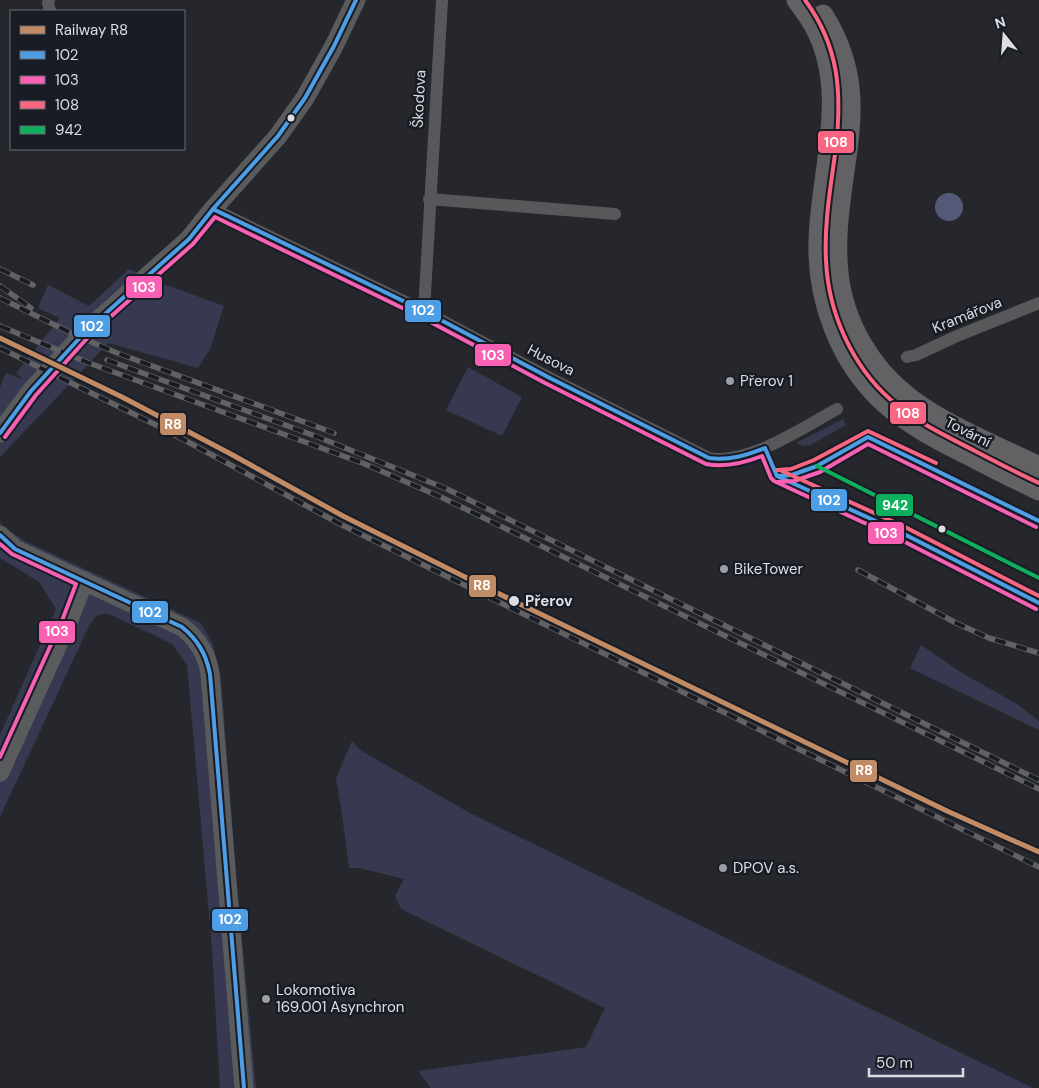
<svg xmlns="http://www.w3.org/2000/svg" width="1039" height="1088" viewBox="0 0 1039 1088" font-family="'DM Sans',sans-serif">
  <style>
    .green { fill: #36394f }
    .water { fill: #545977 }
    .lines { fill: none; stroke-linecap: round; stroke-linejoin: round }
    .street { stroke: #57585a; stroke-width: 12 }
    .secondary { stroke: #5a5b5d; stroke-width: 19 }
    .primary { stroke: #626264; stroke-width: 21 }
    .rail-casing { stroke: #626265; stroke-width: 5.5 }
    .rail { stroke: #1a1c25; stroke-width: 4; stroke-dasharray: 11; stroke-linecap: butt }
    .bus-1-casing { stroke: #1a1c25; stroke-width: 8 }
    .bus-2-casing { stroke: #1a1c25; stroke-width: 8 }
    .bus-3-casing { stroke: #1a1c25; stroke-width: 8 }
    .bus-4-casing { stroke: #1a1c25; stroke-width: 8 }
    .bus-1 { stroke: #4d9ee5; stroke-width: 4 }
    .bus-2 { stroke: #f860b3; stroke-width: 4 }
    .bus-3 { stroke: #fa6682; stroke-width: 4 }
    .bus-4 { stroke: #0daf5c; stroke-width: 4 }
    .rail-1-casing { stroke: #1a1c25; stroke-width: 9 }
    .rail-1 { stroke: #c18c65; stroke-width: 5 }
    .bus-dot { fill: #dddee4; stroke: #1a1c25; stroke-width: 2 }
    .poi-dot { fill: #9d9ea4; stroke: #1a1c25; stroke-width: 2 }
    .labels { text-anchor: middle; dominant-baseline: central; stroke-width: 5; stroke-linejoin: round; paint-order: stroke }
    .street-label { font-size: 15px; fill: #dddee4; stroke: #1a1c25 }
    .poi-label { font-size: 15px; fill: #dddee4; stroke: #1a1c25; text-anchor: start }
    .stop-label { font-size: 15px; font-weight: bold; fill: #dddee4; stroke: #1a1c25; text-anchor: start }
    .line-badge { stroke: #1a1c25; stroke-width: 2 }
    .badge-label { font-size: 14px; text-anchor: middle; font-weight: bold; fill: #fff }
  </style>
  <rect width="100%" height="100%" fill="#26272c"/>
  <!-- green -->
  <g class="green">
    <path d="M129,269L156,281L224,306L210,349L198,368L108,343L82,371L0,457V387L6,373L22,379V378L16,373L60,318L38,308L48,285L89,306Z"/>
    <path d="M468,367L522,397L502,436L446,410Z"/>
    <path d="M843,419L846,425L810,445L802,446L796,443Z"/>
    <path d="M0,521L3,527L25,541L201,623L213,644L221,678L237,886L256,1088H220L212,949L187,665L172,644L109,614C96,614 96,615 89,626L0,817V735L56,609L39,582L0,558Z"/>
    <path d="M921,645L962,673L1017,704L1039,721V730L910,668Z"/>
    <path d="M352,741L360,750L470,813L1033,1088H431L418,1071L586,1047L605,1008L401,909L395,896L404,879L359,868H349L342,814L336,778Z"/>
  </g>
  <!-- water -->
  <circle class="water" cx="949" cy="207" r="14"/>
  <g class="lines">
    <!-- street -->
    <g class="street">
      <path d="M49,0L48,3L50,11"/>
      <path d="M429,199L615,214"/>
      <path d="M213,209L424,311L548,377L709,458C747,466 804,427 837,409"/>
      <path d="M424,311L442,0"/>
      <path d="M907,357L916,355L957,336L1039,303"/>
    </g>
    <!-- secondary -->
    <g class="secondary">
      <path d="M0,433L31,391L87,330L189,239L213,209L278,136L305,98L334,46L356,0"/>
      <path d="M0,535L15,549L182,627C198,639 207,654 210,674L244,1088"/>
      <path d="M0,772L69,620L84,581"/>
    </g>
    <!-- primary -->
    <g class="primary">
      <path d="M797,0C803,8 809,16 814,25C851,91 821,170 819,240C817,300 840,362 885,403C912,427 943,442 975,458C996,469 1018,480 1039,490"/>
      <path d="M823,15C854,65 854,108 845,164C840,200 834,237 838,273C843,322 870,368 909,398C947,427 996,446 1039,467"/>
    </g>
    <defs>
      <g id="rail">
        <path d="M0,269L33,285"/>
        <path d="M0,286L31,308"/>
        <path d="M0,298L73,334L117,353L334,433"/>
        <path d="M0,326L89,363L365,464L443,498L1039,789"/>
        <path d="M0,348L162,428L340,524L1039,867"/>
        <path d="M107,360L318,437L447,489L1039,780"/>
        <path d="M858,570L956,623L989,638L1039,653"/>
      </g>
    </defs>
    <!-- rail casing -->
    <use href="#rail" class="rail-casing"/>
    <!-- rail -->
    <use href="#rail" class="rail"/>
    <defs>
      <g id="bus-1">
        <path d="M213,209L424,311L548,377L709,458C729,461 747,455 765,448L777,476L902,533L1039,603"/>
        <path d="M0,433L31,391L87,330L189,239L213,209L278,136L305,98L334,46L356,0"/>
        <path d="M777,476L792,475L817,466L868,437L1039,521"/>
        <path d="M0,535L15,549L182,627C198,640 206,654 210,674L244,1088"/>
      </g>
      <g id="bus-2">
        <path d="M5,437L36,395L91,334L193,244L215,217L421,317L545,383L706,464C725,468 744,463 762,456L771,478L774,481L899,539L1036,609"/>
        <path d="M777,482L794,481L820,472L868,444L1036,527"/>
        <path d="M0,544L12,554L76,584L63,618L0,757"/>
      </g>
      <g id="bus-3">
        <path d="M805,0C839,46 842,92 836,147C831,185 824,222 826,260C828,312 852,366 891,400C916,422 946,436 975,451C996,462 1017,473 1039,483"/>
        <path d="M777,470L791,469L814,460L868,431L936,463"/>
        <path d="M780,470L905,527L1039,596"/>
      </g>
      <path id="bus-4" d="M817,466L1039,578"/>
    </defs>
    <!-- bus-1 casing -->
    <use href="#bus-1" class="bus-1-casing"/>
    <!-- bus-2 casing -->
    <use href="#bus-2" class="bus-2-casing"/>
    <!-- bus-3 casing -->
    <use href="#bus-3" class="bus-3-casing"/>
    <!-- bus-4 casing -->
    <use href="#bus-4" class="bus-4-casing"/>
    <!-- bus-1 -->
    <use href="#bus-1" class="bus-1"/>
    <!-- bus-2 -->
    <use href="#bus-2" class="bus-2"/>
    <!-- bus-3 -->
    <use href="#bus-3" class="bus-3"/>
    <!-- bus-4 -->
    <use href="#bus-4" class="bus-4"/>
    <defs>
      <path id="rail-1" d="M0,338L122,397L229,453L343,516L487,588L947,811L1039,852"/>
    </defs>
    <!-- rail-1 casing -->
    <use href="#rail-1" class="rail-1-casing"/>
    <!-- rail-1 -->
    <use href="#rail-1" class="rail-1"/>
  </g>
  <!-- markers -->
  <g class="bus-dot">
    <circle cx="291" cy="118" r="4.5"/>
    <circle cx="942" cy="529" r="4.5"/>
    <circle cx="514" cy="601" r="6"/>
  </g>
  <g class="poi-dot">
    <circle cx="730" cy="381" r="5"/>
    <circle cx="724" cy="569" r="5"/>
    <circle cx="723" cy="868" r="5"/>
    <circle cx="266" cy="999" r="5"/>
  </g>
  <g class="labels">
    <!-- street labels -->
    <g class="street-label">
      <text transform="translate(419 99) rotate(-87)">Škodova</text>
      <text transform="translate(967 315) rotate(-22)">Kramářova</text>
      <text transform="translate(551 360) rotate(27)">Husova</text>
      <text transform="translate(968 432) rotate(27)">Tovární</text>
    </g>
    <!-- poi labels -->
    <g class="poi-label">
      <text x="740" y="381">Přerov 1</text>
      <text x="734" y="569">BikeTower</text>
      <text x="733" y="868">DPOV a.s.</text>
      <text x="276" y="990">Lokomotiva<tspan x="276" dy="17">169.001 Asynchron</tspan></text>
    </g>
    <!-- stop labels -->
    <g class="stop-label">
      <text x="525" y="601">Přerov</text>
    </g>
  </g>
  <g class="line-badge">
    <rect x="817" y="130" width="38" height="24" rx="5" fill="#fa6682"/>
    <rect x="125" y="275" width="38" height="24" rx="5" fill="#f860b3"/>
    <rect x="404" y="299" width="38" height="24" rx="5" fill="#4d9ee5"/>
    <rect x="73" y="314" width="38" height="24" rx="5" fill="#4d9ee5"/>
    <rect x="474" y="343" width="38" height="24" rx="5" fill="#f860b3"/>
    <rect x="889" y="401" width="38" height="24" rx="5" fill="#fa6682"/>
    <rect x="159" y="412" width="28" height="24" rx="5" fill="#c18c65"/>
    <rect x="810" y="488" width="38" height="24" rx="5" fill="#4d9ee5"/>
    <rect x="875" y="493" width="39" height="24" rx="5" fill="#0daf5c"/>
    <rect x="867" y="521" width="38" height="24" rx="5" fill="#f860b3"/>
    <rect x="468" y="574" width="29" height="24" rx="5" fill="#c18c65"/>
    <rect x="131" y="600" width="38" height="24" rx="5" fill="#4d9ee5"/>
    <rect x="38" y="620" width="38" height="24" rx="5" fill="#f860b3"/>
    <rect x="849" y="759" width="29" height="24" rx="5" fill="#c18c65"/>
    <rect x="211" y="908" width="38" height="24" rx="5" fill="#4d9ee5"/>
  </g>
  <g class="badge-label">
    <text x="836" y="147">108</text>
    <text x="144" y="292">103</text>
    <text x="423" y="315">102</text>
    <text x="92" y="331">102</text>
    <text x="493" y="360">103</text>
    <text x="908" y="418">108</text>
    <text x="173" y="429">R8</text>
    <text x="829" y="505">102</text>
    <text x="895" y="510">942</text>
    <text x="886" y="538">103</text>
    <text x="482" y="590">R8</text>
    <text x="150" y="617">102</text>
    <text x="57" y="636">103</text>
    <text x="864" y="775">R8</text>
    <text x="230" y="924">102</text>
  </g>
  <!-- legend -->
  <rect x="10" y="10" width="175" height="140" fill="#1a1c25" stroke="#686a71"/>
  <rect x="20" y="26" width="25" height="8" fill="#c18c65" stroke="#686a71"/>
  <text x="55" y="35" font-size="15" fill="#dddee4">Railway R8</text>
  <rect x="20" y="51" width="25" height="8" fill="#4d9ee5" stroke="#686a71"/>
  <text x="55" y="60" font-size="15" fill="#dddee4">102</text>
  <rect x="20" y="76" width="25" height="8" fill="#f860b3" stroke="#686a71"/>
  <text x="55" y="85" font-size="15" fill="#dddee4">103</text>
  <rect x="20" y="101" width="25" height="8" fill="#fa6682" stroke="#686a71"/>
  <text x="55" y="110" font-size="15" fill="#dddee4">108</text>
  <rect x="20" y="126" width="25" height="8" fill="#0daf5c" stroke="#686a71"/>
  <text x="55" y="135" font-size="15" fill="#dddee4">942</text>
  <!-- north arrow -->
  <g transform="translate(1004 35) rotate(343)" stroke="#1a1c25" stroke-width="4" paint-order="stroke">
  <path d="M0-4L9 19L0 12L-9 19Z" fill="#dddee4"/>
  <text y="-8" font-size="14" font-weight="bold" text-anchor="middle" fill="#dddee4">N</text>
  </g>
  <!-- scale -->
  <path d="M869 1068v8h94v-8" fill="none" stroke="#dddee4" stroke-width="2.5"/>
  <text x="876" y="1068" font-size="15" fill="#dddee4" stroke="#1a1c25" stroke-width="4" paint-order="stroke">50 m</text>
</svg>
